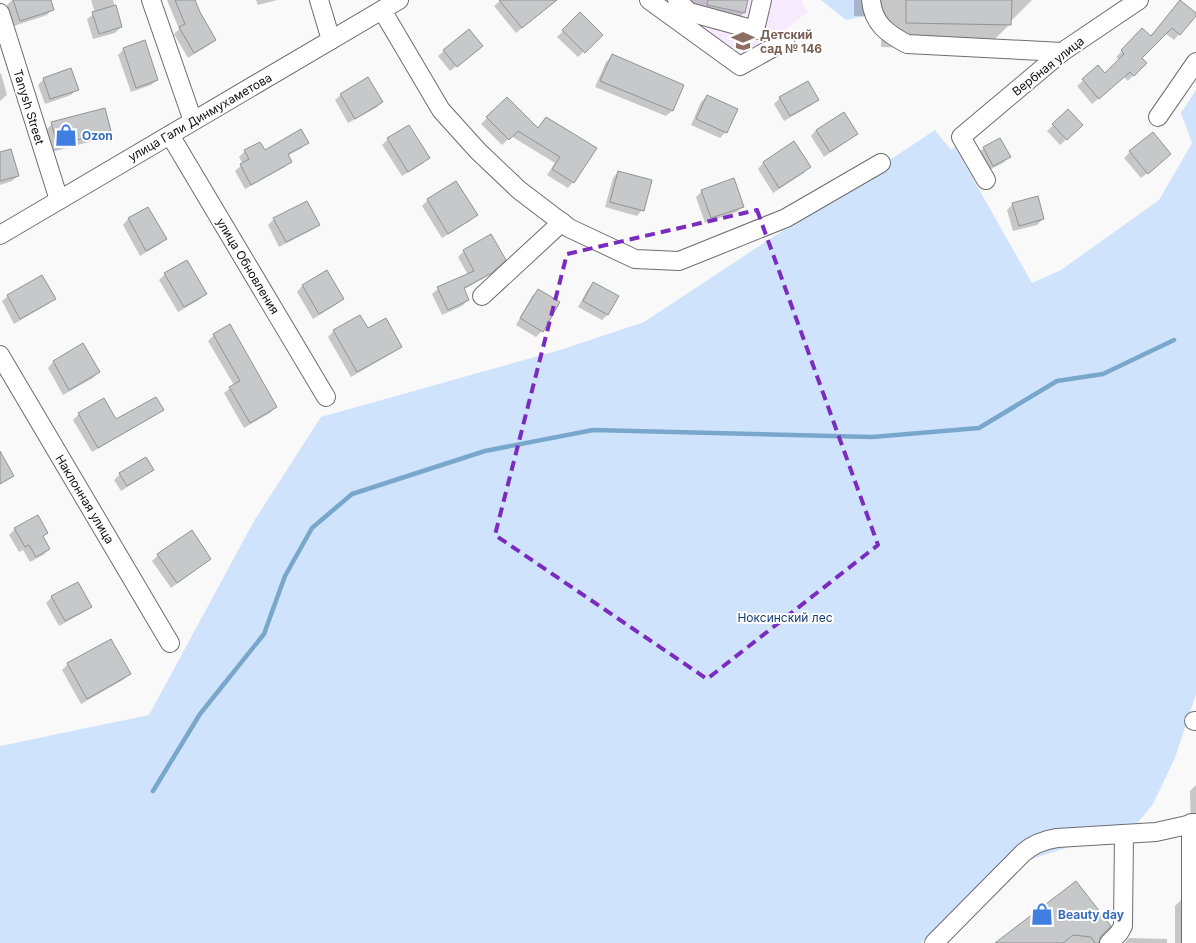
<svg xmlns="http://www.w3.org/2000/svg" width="1196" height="943" viewBox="0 0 1196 943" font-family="Inter,sans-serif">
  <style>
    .education { fill: #f6eaff }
    .green { fill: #d0e3fd }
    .shadow { fill: #0003 }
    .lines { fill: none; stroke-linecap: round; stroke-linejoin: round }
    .stream { stroke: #78a7cb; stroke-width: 4.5 }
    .building { fill: #c7c8c9; stroke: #929394 }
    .minor-casing { stroke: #6d6d6e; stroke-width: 20 }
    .minor { stroke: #fff; stroke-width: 18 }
    .marked { fill: none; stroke: #7b2cbf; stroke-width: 4; stroke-dasharray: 10 6; stroke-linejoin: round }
    .labels { text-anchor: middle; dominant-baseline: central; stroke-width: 4; stroke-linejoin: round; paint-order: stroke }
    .education-label { font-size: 12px; font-weight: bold; fill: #785e54; stroke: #fff; text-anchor: start }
    .street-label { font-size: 12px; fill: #101011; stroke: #fff }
    .shop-label { font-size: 12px; font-weight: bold; fill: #366cbe; stroke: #fff; text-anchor: start }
    .park-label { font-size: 12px; fill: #143d73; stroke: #fff }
  </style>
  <rect width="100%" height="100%" fill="#f9f9fa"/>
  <!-- education -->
  <path class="education" d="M659,0H801L808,12L746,60Z"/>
  <!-- green -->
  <g class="green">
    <path d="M821,0H860L866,16L846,20Z"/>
    <path d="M1196,90V694L1175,758L1153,804L1135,826L994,871L921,943H0V746L149,715L254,521L321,417L560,350L644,322L935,130L951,150L955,147L1032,283L1061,270L1159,200L1192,143L1181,113Z"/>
  </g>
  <!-- shadow -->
  <g class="shadow">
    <path d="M12,0H49L52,9L47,15L14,26L7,5Z"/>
    <path d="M91,0H113L121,27L115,33L93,39L87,19L95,13Z"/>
    <path d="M167,0H193L215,40L209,45L188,58L174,34L179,29Z"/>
    <path d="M256,0H277L258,5Z"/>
    <path d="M501,0H557L516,33L494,6Z"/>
    <path d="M676,0H747L744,13L732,25Z"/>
    <path d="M854,0H1032L1012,20H1010V24L984,50L881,47L882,17L854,16Z"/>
    <path d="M1174,8L1179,34L1174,40L1165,33L1140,59L1145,63L1128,81L1124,77L1092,104L1077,86L1098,67L1105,75L1119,60L1116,57L1142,30L1150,37Z"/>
    <path d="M580,14L601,35L578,57L557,37Z"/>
    <path d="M124,49L157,80L151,85L131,92L118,55Z"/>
    <path d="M444,51H475L450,71L438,56Z"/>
    <path d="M612,56L682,86L672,111L666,116L595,87L606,62Z"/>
    <path d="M1,73L7,95L0,101V74Z"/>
    <path d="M44,79L77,89L71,95L45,104L38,85Z"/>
    <path d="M341,95L381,102L376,108L348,123L335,100Z"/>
    <path d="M707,96L726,132L720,138L691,125L701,102Z"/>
    <path d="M507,98L537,129L546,118L573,182L568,188L547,175L555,163L511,136L502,145L481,124Z"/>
    <path d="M780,98L817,99L812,105L784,121L774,104Z"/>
    <path d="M1068,111L1075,131L1060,145L1047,131Z"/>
    <path d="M52,124L109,130L100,139L48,153L43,133Z"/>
    <path d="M816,130L856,133L850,139L824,157L811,136Z"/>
    <path d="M388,139L428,158L422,164L402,176L382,145Z"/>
    <path d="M307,142L302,148L287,156L290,161L285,167L245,189L235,171L243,164L239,157L245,151L264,152Z"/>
    <path d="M794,143L809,167L804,173L773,193L758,169L763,163Z"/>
    <path d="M984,148L1009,157L1003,163L987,171L978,153Z"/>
    <path d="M1130,152L1164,160L1141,178L1124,158Z"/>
    <path d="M0,153L18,176L12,181L0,185Z"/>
    <path d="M618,172L642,210L637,216L605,207L613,178Z"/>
    <path d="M456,182L476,215L470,221L442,238L422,206L428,200Z"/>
    <path d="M702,191L742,207L737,212L705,223L696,197Z"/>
    <path d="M1013,204L1043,219L1037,225L1013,231L1007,210Z"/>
    <path d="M148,208L165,239L160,244L140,256L123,225L128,219Z"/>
    <path d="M274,219L318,224L312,230L279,247L268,225Z"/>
    <path d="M464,251L504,260L484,278L463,290L468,300L462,306L442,315L432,294L438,289L468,275L458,257Z"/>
    <path d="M326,272L343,299L337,304L313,319L297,292L302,286Z"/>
    <path d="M165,274L205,294L199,300L178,312L159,280Z"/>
    <path d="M594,284L607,315L602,320L578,307L588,289Z"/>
    <path d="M538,291L542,331L536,337L516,325L532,296Z"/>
    <path d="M8,296L54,298L48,304L14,324L2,301Z"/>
    <path d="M334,331L400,346L394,352L351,377L328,337Z"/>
    <path d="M214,335L275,407L270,413L244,428L224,393L234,385L208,341Z"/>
    <path d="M83,345L99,372L93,378L63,395L48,368L53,362Z"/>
    <path d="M162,410L156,415L92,452L73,420L79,414L116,421Z"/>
    <path d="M145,458L152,470L146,475L121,491L114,480L120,474Z"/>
    <path d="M15,529L46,533L42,537L49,549L43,555L30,562L23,550L19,552L9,535Z"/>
    <path d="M158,555L210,559L171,588L152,561Z"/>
    <path d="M52,597L90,607L84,612L59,626L46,603Z"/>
    <path d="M110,640L129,674L123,680L81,704L62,670L68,664Z"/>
    <path d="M1196,785V836H1191L1190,791Z"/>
    <path d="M1076,883L1098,939V943H997Z"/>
    <path d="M1196,885V943H1175V906Z"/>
    <path d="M1129,938L1167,939V943H1125Z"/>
  </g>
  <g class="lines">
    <!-- stream -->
    <path class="stream" d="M153,791L200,714L264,634L285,576L312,528L352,494L485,451L593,430L872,437L979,428L1057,381L1103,374L1174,340"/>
  </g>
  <!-- building -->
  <g class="building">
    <path d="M13,0H51L54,10L20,21Z"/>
    <path d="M175,0H195L200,12L216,40L194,53L179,27L185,24Z"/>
    <path d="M499,0H557L522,28Z"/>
    <path d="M708,0H748L745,13L707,5Z"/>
    <path d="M906,0H1012L1011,25L906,23Z"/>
    <path d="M1180,0L1196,13V16L1180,35L1172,28L1142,58L1147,63L1134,76L1130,72L1099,99L1082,79L1098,65L1105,73L1124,54L1121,50L1142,28L1151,36Z"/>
    <path d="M116,5L122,27L99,34L92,12Z"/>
    <path d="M580,12L603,35L585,53L562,30Z"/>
    <path d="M469,29L483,46L457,67L443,50Z"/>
    <path d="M145,40L158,80L136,88L123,48Z"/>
    <path d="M612,54L684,85L673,111L600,81Z"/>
    <path d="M71,68L79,90L50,99L43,78Z"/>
    <path d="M368,77L383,102L355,119L340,94Z"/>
    <path d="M808,81L819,100L790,116L779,97Z"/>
    <path d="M707,95L738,109L727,133L696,119Z"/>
    <path d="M507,97L538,128L546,117L597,148L574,183L552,169L560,157L518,131L509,140L486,117Z"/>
    <path d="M105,108L111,131L57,145L51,122Z"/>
    <path d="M1068,109L1083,125L1067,140L1052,124Z"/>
    <path d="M844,112L858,134L830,152L816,130Z"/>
    <path d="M409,125L430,158L408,172L387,138Z"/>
    <path d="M301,129L309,143L288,154L292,162L251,185L240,164L249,159L244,150L260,142L265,150Z"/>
    <path d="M1153,132L1171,154L1148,174L1129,151Z"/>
    <path d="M1000,138L1011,157L993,166L983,147Z"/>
    <path d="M794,141L811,167L779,188L763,162Z"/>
    <path d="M11,149L19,176L0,181V152Z"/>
    <path d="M618,171L652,180L644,211L610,202Z"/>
    <path d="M734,178L744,207L711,218L701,190Z"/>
    <path d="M456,181L478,215L448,234L427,199Z"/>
    <path d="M1038,196L1044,219L1019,226L1012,203Z"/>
    <path d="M307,201L320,225L286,242L273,218Z"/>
    <path d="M148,207L167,239L146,251L128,218Z"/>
    <path d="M491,234L506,260L492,273L464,288L469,300L448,310L437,287L474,271L463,250Z"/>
    <path d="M187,260L207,294L184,307L164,273Z"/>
    <path d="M327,270L344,299L319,314L302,285Z"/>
    <path d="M42,275L56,299L20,319L7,295Z"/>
    <path d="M593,282L619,296L608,315L583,301Z"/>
    <path d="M538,289L560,302L543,332L520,318Z"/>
    <path d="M360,315L368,328L386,318L402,347L357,372L333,330Z"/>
    <path d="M230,324L277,407L250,423L229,387L240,381L213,334Z"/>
    <path d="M83,343L100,372L69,390L53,361Z"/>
    <path d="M156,397L164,410L98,448L78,413L104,398L116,419Z"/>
    <path d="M0,451L14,476L0,484Z"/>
    <path d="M146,457L154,470L127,486L119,473Z"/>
    <path d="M38,515L48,533L43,536L50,549L36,557L29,545L25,547L14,528Z"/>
    <path d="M192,530L211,559L177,583L157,554Z"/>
    <path d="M78,582L92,607L65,621L51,596Z"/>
    <path d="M111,639L131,674L87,699L67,663Z"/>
    <path d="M1076,881L1111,926L1101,936L1099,943H1095L1091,937L1073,935L1063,943H995Z"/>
  </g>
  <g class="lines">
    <defs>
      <g id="minor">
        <path d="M151,0L193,121"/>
        <path d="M319,0L331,40"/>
        <path d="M649,0L740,66L785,41"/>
        <path d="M677,0L689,12L755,30L762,0"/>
        <path d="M871,0C873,24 888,34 907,44L1062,52"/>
        <path d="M382,10L441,110L478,151L519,190L569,228L635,259L679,261L786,218L881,163"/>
        <path d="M0,13L59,200"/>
        <path d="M1158,117L1196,62"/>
        <path d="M170,135L326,397"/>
        <path d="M986,180L961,137L1062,52L1139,0"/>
        <path d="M0,235L399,0"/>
        <path d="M482,296L562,222"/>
        <path d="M0,355L170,643"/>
        <path d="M1194,721H1196"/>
        <path d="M1191,823V943"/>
        <path d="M934,943L1023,853C1033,844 1044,840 1057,838L1156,832L1196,823"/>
        <path d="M1109,943L1119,933L1123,926L1124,834"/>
      </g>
    </defs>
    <!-- minor casing -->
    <use href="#minor" class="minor-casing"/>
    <!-- minor -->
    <use href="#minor" class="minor"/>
  </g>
  <!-- marked area -->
  <path class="marked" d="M757,210L878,545L707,679L495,535L567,254Z"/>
  <!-- icons -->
  <defs>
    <symbol id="school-bare" viewBox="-9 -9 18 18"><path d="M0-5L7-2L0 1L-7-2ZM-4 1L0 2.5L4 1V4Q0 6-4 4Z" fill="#8d6e63" stroke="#fff" stroke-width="2.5" paint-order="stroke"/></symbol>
    <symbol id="shop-bare" viewBox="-9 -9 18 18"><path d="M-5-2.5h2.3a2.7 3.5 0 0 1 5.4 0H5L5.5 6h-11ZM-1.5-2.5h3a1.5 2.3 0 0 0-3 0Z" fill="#3f7fe0" stroke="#fff" stroke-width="2.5" paint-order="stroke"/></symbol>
  </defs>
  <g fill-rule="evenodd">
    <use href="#school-bare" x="727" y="25" width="32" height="32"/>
    <use href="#shop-bare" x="50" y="119" width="32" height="32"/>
    <use href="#shop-bare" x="1026" y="898" width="32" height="32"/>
  </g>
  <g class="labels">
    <!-- education labels -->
    <g class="education-label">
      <text x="760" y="34">Детский<tspan x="760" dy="14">сад № 146</tspan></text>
    </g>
    <!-- street labels -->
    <g class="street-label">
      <text transform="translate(1048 66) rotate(-38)">Вербная улица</text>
      <text transform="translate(29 107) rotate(73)">Tanysh Street</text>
      <text transform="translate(200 117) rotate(-30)">улица Гали Динмухаметова</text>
      <text transform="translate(248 266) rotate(59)">улица Обновления</text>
      <text transform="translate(85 499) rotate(59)">Наклонная улица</text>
    </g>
    <!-- shop labels -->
    <g class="shop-label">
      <text x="82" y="135">Ozon</text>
      <text x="1058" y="914">Beauty day</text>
    </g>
    <!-- park labels -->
    <g class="park-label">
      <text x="785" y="617">Ноксинский лес</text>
    </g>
  </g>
</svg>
